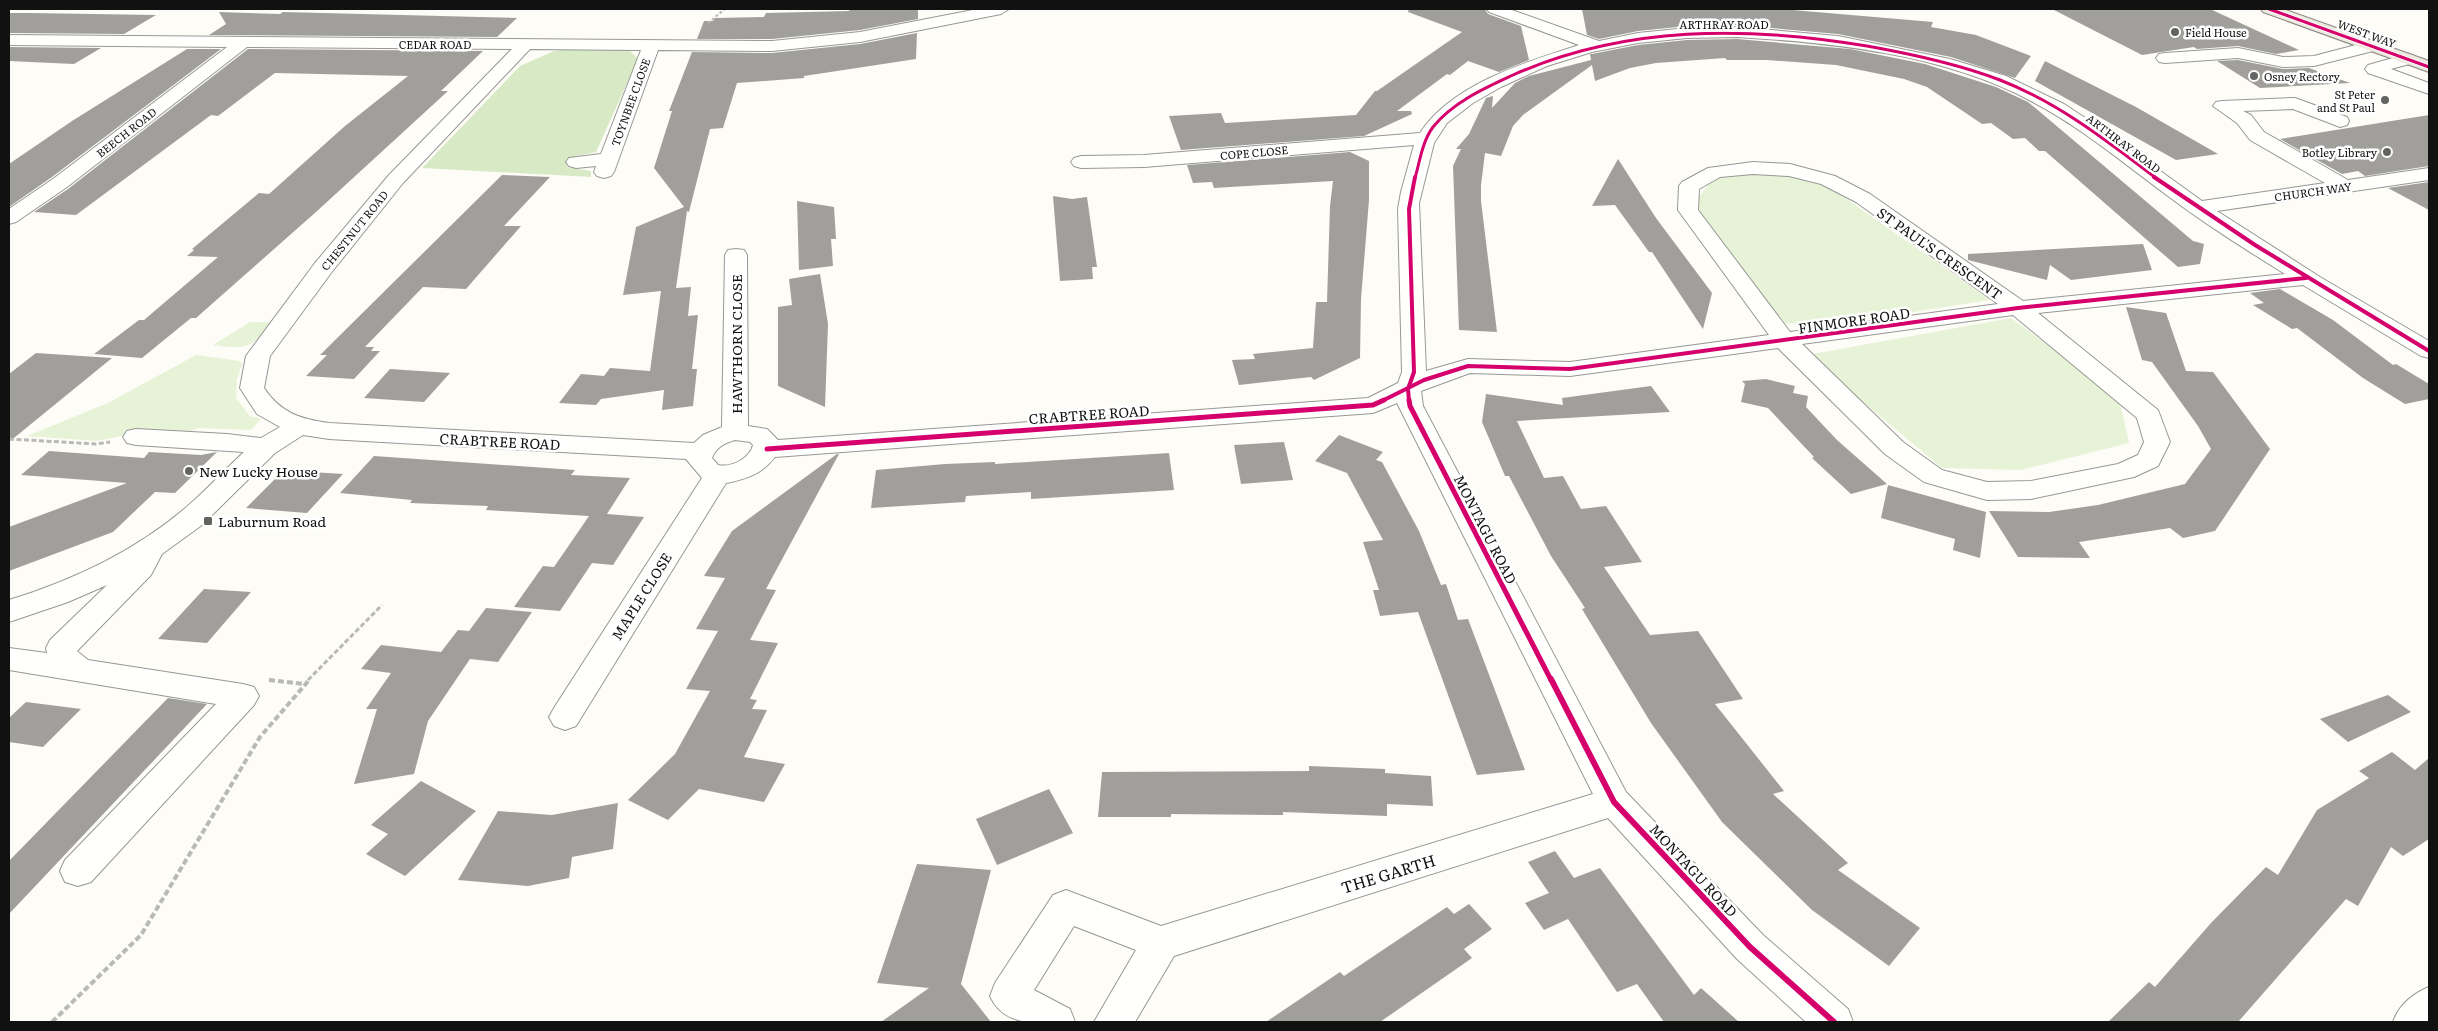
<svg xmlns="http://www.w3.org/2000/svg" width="2438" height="1031" viewBox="0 0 2438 1031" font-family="Literata,serif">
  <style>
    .green { fill: #e7f3d7 }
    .forest { fill: #d8eac5 }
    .building { fill: #a19f9c }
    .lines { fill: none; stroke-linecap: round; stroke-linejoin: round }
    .minor-casing { stroke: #979795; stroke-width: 2 }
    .major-casing { stroke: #858482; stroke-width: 2 }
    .path-far2 { stroke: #b9b9b8; stroke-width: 2; stroke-dasharray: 3 2; stroke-linecap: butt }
    .path-far1 { stroke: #b9b9b8; stroke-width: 3; stroke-dasharray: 5 2.5; stroke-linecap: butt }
    .path { stroke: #b9b9b8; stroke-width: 4; stroke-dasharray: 6 3; stroke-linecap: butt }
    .minor { fill: #fffffe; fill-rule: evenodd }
    .major { fill: #ede9dc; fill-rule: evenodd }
    .cycleway-far3-casing { stroke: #fff; stroke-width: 5 }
    .cycleway-far2-casing { stroke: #fff; stroke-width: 6 }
    .cycleway-far1-casing { stroke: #fff; stroke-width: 8 }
    .cycleway-casing { stroke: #fff; stroke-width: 9 }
    .cycleway-far3 { stroke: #d6006c; stroke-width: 3 }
    .cycleway-far2 { stroke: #d6006c; stroke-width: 4 }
    .cycleway-far1 { stroke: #d6006c; stroke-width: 5 }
    .cycleway { stroke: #d6006c; stroke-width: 6 }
    .poi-dot { fill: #646362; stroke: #fff; stroke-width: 2 }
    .labels { text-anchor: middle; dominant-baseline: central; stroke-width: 5; stroke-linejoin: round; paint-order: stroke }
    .far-street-label { font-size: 11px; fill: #111; stroke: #fff }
    .far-poi-label { font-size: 11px; fill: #111; stroke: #fff; text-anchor: start }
    .street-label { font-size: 14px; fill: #111; stroke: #fff }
    .poi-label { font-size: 14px; fill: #111; stroke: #fff; text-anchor: start }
    .near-street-label { font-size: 16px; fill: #111; stroke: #fff }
  </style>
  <rect width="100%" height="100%" fill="#fdfcf7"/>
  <!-- green -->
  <g class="green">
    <path d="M1758,170L1817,178L1990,300L1901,314L1784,324L1691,208L1713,179Z"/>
    <path d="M2011,318L2119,398L2129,443L2021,470L1942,468L1807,355Z"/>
    <path d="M250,322H270C252,350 245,349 213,345Z"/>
    <path d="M196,355L240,361L242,365L237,379L236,398L250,416L261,419L251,430L198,428L188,432L137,433L97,441L27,436L108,403Z"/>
  </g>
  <!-- forest -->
  <path class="forest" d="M573,48L629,50L638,59L596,152L572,157L567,167L591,171V177L422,168L520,66L554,51Z"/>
  <!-- building -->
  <g class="building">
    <path d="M850,9H918V19L860,30L772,39H697L704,21H713L715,18L764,17L766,13L849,11Z"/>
    <path d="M1409,9H1485L1488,14L1521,26L1529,60L1499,72L1468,61L1450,75L1447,74L1397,111H1411L1412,114L1364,136L1181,150L1169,116L1221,113L1225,123L1356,115L1375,91H1377L1462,32L1408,12Z"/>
    <path d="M1582,9H1781L1933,22L1931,27L1976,35L2031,56L2015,78L1951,57L1838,34L1737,25L1687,26L1638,31L1599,39L1587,35Z"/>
    <path d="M2052,9H2210L2299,50L2276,54L2238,46L2197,49L2194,47L2142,55Z"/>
    <path d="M219,12L280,14L283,12L517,18L497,37L209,35L226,24Z"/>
    <path d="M9,13H30L156,15L124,34L9,33Z"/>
    <path d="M917,33L916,59L804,76V78L737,83L723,128L710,129L689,212L687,211L676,288L691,287L688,316L698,315L692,369H697L693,406L662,410L664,390L601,399L596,405L559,403L581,374L604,376L610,368L650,371L661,291L623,295L636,227L684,207L654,168L672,111H669L692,52L772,53L860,44Z"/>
    <path d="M1737,39L1850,49L1925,64L1996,87L2028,102L2193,241L2204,244L2200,264L2178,267L2045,151H2039L2025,138L2013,139L1991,123L1982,124L1927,87L1904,79L1836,65L1767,60H1727L1725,58L1656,63L1630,68L1595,81L1592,65L1523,115L1513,126L1501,156L1485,153L1481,185V201L1497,332L1459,330L1453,166L1461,149H1456L1469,134L1486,98L1493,96L1492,108L1515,83L1529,76L1591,60L1590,54H1592L1638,45L1687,40Z"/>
    <path d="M9,47L101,48L74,64L9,61Z"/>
    <path d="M187,49H221L52,177L9,207V164L72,121Z"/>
    <path d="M248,49L483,51L441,91H448L316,212L196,318H191L142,358L94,354L139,320H144L218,257L187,256L194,250L192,249L259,193L269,194L345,126L408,76L275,73L218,116L211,115L76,215L34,212L68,189Z"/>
    <path d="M2238,60L2283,69L2309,68L2350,83L2260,88L2217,61Z"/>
    <path d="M2045,61L2136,107L2218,154L2176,160L2035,81Z"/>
    <path d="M2429,115V166L2365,176L2358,171L2342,174L2280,139Z"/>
    <path d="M1350,152L1369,161V200L1361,299L1360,358L1314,380L1311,377L1239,385L1232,360L1255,359L1253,354L1313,348L1316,302H1327L1330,206L1333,181L1214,188L1212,182L1193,183L1187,165Z"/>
    <path d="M1618,159L1656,218L1712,293L1703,329L1652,252H1649L1615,205L1592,206Z"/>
    <path d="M502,175L550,177L504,226H521L466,289L423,287L365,347H374L371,351H380L354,379L306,376L327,355H320Z"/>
    <path d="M2429,182V210L2388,188Z"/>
    <path d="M1053,196L1072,199L1087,197L1097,267H1092L1093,279L1060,281Z"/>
    <path d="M797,201L834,207L836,239H831L833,266L799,270Z"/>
    <path d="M2143,244L2152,270L2071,280L2050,265L2047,280L1968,260V254Z"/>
    <path d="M820,274L828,324L825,407L778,386V307L792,305L789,279Z"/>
    <path d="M2280,289L2333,320L2393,365L2396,364L2429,384V399L2405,404L2363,378L2297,328L2292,329L2253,305L2264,303L2250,293Z"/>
    <path d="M2126,307L2166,313L2186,371L2213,372L2270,449L2215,531L2183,538L2170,528L2079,542L2090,558L2018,557L1989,511L2049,512L2098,505L2185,484L2211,449L2198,426L2152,362L2142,360Z"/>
    <path d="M36,353L112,358L9,442V374Z"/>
    <path d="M390,369L450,373L424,402L364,398Z"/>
    <path d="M1766,379L1795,386L1793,393L1808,396L1806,407L1837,440L1887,484L1851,494L1812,458L1814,457L1768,408L1741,402L1745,384L1742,381Z"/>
    <path d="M1651,386L1670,412L1517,421L1544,478L1563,476L1581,509L1606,506L1642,562L1604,567L1650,635L1698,631L1743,699L1715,704L1784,791L1773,794L1848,863L1838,870L1920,928L1889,966L1812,910L1722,822L1651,723L1582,609L1585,608L1551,556L1509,476H1505L1482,422L1486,394L1563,405L1562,398Z"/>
    <path d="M1339,435L1383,452L1376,460L1382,462L1419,531L1441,585L1446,584L1458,620L1468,619L1525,770L1477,775L1418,612L1380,616L1373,590H1379L1363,542L1383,540L1347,473L1315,461Z"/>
    <path d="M1284,442L1293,480L1241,484L1234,445Z"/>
    <path d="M49,451L144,458L149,452L201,455L217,452L175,493L155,492L113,532L9,571V527L127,483L21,475Z"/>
    <path d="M1169,453L1174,490L1031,499V492L966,496L965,502L871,508L876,470L945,464L995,462V464Z"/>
    <path d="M837,454H839L766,589L776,590L750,640L778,643L750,699L757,700L752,709L767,710L744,757L785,764L764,802L699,789L668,820L628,800L675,754L710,691L686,689L718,631L696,629L725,578L704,576L732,531Z"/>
    <path d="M374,456L575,470L571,475L630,478L607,514L644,517L613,565L592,563L560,611L514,607L543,566L554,567L589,516L486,510L488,506L410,503L412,500L340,493Z"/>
    <path d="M285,469L311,472L343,474L307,513L246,508Z"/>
    <path d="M1888,485L1986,512L1980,558L1953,550L1955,539L1881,518Z"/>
    <path d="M204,589L251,592L207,643L158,639Z"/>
    <path d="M486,608L532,612L498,662L470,659L428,721L414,774L354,784L377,709H366L391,673L361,669L381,645L441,652L458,630L469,631Z"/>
    <path d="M2388,695L2411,712L2348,742L2320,719Z"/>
    <path d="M168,698L207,704L9,914V861Z"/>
    <path d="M26,702L81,709L43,747L9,742V718Z"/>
    <path d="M2392,752L2415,770L2429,758V839L2403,856L2391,847L2358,906L2346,899L2238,1022H2108L2149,982L2155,987L2211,923L2266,867L2278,875L2317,810L2369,778L2359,771Z"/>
    <path d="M1309,766L1385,769V773L1431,776L1433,806L1387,804V816L1283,812V815L1171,814V817H1098L1102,772L1309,771Z"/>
    <path d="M421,781L476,811L405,876L366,854L388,834L371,825Z"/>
    <path d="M1049,789L1073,833L997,865L976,819Z"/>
    <path d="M618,803L613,849L572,857L569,878L528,886L458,880L498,811L552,815Z"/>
    <path d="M1555,851L1574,878L1600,868L1694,995L1701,988L1739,1022H1664L1637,984L1617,992L1568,919L1544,930L1525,903L1549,893L1528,862Z"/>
    <path d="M917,864L991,870L961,984L991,1022H881L929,988L877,983Z"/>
    <path d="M1469,904L1492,929L1464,949L1472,958L1380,1022H1266L1340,972L1344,976L1447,907L1454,914Z"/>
  </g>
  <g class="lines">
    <defs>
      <g id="minor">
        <path d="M978,9H1009L1001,14L860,42L772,51L658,50L614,172L611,176L604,178L597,176L594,172L596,166L576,168L569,166L566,162L569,158L601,154L641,50L530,49L403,183L331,273L270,356L264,388C281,413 300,419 329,423L694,443L703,435L722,427L725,255L728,250L736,249L744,250L747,255L748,426L767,429L778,440L1368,398L1398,383L1402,372L1398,209L1401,192L1414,145L1144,167L1081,168L1074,166L1071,162L1074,158L1081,156L1144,155L1420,133C1452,84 1526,62 1579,45L1489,12L1487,9H1509L1599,41L1638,33L1687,28L1737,27L1838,36L1950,59L2006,76L2064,104L2105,131L2202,201L2325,183L2250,140L2237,123L2213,106L2216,102L2222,101L2295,98L2347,117L2349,121L2347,125L2340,127L2293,109L2243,111L2251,115L2264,132L2348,180L2429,168V180L2217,211L2320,277L2429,341V358L2421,356L2303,285L2038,313L2158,410L2170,442L2158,466L2134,477L2031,499L1987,500L1924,482L1885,454L1778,348L1570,376L1470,373L1421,391L1423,406L1626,792L1763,935L1848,1009L1853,1022H1806L1737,959L1608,818L1174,956L1135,1022H1094L1136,950L1074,926L1034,990L1070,1009L1075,1022C1044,1022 1005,1030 990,996L995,983L1053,895L1066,890L1161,926L1593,794L1397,403L1373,413L775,457C762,474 746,479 726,483L576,726L565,730L554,726L549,717L554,708L702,478L686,459L329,439L303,435L275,453L202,525L162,554L151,575L77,651L88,660L243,684L254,687L259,696L254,705L91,882L78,886L65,882L60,871L65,860L216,704L9,670V648L47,653L46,648L50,640L107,585L68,602L9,622V600C71,581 133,552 183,510C205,492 223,471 244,452L136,445L127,443L123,437L127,431L136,429L227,434L261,438L280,427L257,414L240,388L246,356L315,263L389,175L512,49L247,47L67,187L16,222L9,224V209L53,179L227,47L9,45V35L772,41L860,32ZM1737,37C1835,43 1943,54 2031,101C2081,127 2123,163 2168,196C2205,224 2245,249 2285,274L2023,301L1870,194L1835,176L1790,164L1753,162L1708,168L1682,182L1679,186L1678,210L1769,335L1570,362L1468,359L1426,371L1419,203L1434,143L1447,123L1473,103L1501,87L1547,66L1592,52L1638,43L1687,38ZM1753,174L1789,176L1821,184L1856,202L1998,304L1790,332L1698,210L1699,189L1720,177ZM2013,315L2137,418L2144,442L2138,455L2118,464L2031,481L1987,482L1942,470L1903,442L1802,344ZM735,440L750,442L753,445C750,458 732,468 718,465L712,458C716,447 725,443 735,440Z"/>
        <path d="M2371,41L2377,42L2379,46L2377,50L2314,66L2283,67L2238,58L2165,63L2159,62L2156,58L2159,54L2165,53L2238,48L2283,57L2314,56Z"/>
        <path d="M2407,54L2413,55L2416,59L2413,63L2391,69L2429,83V94L2368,73L2365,69L2368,65Z"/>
        <path d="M2429,987V1022H2393C2399,1005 2412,994 2429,987Z"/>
      </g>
      <path id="major" d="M2261,9H2283L2429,61V72L2263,12Z"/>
    </defs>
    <!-- minor casing -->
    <use href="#minor" class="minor-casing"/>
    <!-- major casing -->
    <use href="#major" class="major-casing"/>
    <!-- path-far2 -->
    <path class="path-far2" d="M708,23L725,9"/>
    <!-- path-far1 -->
    <g class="path-far1">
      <path d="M9,439L96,444L110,442"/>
      <path d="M269,680H273"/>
      <path d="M308,680L382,605"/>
    </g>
    <!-- path -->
    <g class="path">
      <path d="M269,680L305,684"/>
      <path d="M52,1022L141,935L260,737L310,679"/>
    </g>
    <!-- minor -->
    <use href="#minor" class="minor"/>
    <!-- major -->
    <use href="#major" class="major"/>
    <defs>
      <g id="cycleway-far3">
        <path d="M2269,9L2429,67"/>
        <path d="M1415,178C1420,161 1422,142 1433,127C1453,102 1485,88 1513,75C1625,25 1747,26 1867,46C1912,54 1958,64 2000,80C2059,103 2107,141 2156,178"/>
      </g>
      <g id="cycleway-far2">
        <path d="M2154,177L2255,245L2429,351"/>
        <path d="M1382,401L1424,380L1468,366L1570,369L2018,308L2306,278"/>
        <path d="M1409,401L1408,389L1414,372L1409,209L1415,177"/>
      </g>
      <g id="cycleway-far1">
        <path d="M1409,400L1410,406L1551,680"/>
        <path d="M767,449L1373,405L1384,400"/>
      </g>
      <path id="cycleway" d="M1551,679L1614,802L1750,947L1834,1022"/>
    </defs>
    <!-- cycleway-far3 casing -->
    <use href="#cycleway-far3" class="cycleway-far3-casing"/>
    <!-- cycleway-far2 casing -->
    <use href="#cycleway-far2" class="cycleway-far2-casing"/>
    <!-- cycleway-far1 casing -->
    <use href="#cycleway-far1" class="cycleway-far1-casing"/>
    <!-- cycleway casing -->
    <use href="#cycleway" class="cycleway-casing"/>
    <!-- cycleway-far3 -->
    <use href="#cycleway-far3" class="cycleway-far3"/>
    <!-- cycleway-far2 -->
    <use href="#cycleway-far2" class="cycleway-far2"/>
    <!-- cycleway-far1 -->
    <use href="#cycleway-far1" class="cycleway-far1"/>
    <!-- cycleway -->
    <use href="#cycleway" class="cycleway"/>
  </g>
  <!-- markers -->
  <g class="poi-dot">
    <circle cx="2175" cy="32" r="5"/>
    <circle cx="2254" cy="76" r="5"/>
    <circle cx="2385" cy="100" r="5"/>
    <circle cx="2387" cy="152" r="5"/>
    <circle cx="189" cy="471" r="5"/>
    <rect x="203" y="516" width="10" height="10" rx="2.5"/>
  </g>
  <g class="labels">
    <!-- far-street labels -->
    <g class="far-street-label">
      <text x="1724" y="24">ARTHRAY ROAD</text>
      <text transform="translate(2367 33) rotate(20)">WEST WAY</text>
      <text x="435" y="44">CEDAR ROAD</text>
      <text transform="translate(630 102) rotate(-70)">TOYNBEE CLOSE</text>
      <text transform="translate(126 132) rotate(-38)">BEECH ROAD</text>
      <text transform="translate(2124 143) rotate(37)">ARTHRAY ROAD</text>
      <text transform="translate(1254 152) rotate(-5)">COPE CLOSE</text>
      <text transform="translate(2313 191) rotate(-8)">CHURCH WAY</text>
      <text transform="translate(354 230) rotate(-51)">CHESTNUT ROAD</text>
    </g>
    <!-- far-poi labels -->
    <g class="far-poi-label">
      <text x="2185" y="32">Field House</text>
      <text x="2264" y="76">Osney Rectory</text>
      <text x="2375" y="94" text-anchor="end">St Peter<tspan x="2375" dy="13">and St Paul</tspan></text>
      <text x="2377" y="152" text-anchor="end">Botley Library</text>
    </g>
    <!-- street labels -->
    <g class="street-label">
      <text transform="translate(1940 253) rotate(35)">ST PAUL'S CRESCENT</text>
      <text transform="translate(1854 320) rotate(-8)">FINMORE ROAD</text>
      <text transform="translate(736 344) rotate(-90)">HAWTHORN CLOSE</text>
      <text transform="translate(1089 414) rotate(-4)">CRABTREE ROAD</text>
      <text transform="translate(500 441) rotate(3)">CRABTREE ROAD</text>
      <text transform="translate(1486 529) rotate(63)">MONTAGU ROAD</text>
      <text transform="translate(641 596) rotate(-58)">MAPLE CLOSE</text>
      <text transform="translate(1694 870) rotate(47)">MONTAGU ROAD</text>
    </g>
    <!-- poi labels -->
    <g class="poi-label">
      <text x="199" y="471">New Lucky House</text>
      <text x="218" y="521">Laburnum Road</text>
    </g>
    <!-- near-street labels -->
    <g class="near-street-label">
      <text transform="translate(1388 873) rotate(-17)">THE GARTH</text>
    </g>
  </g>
  <!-- border -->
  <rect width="2438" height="1031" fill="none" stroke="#111111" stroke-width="20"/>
</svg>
